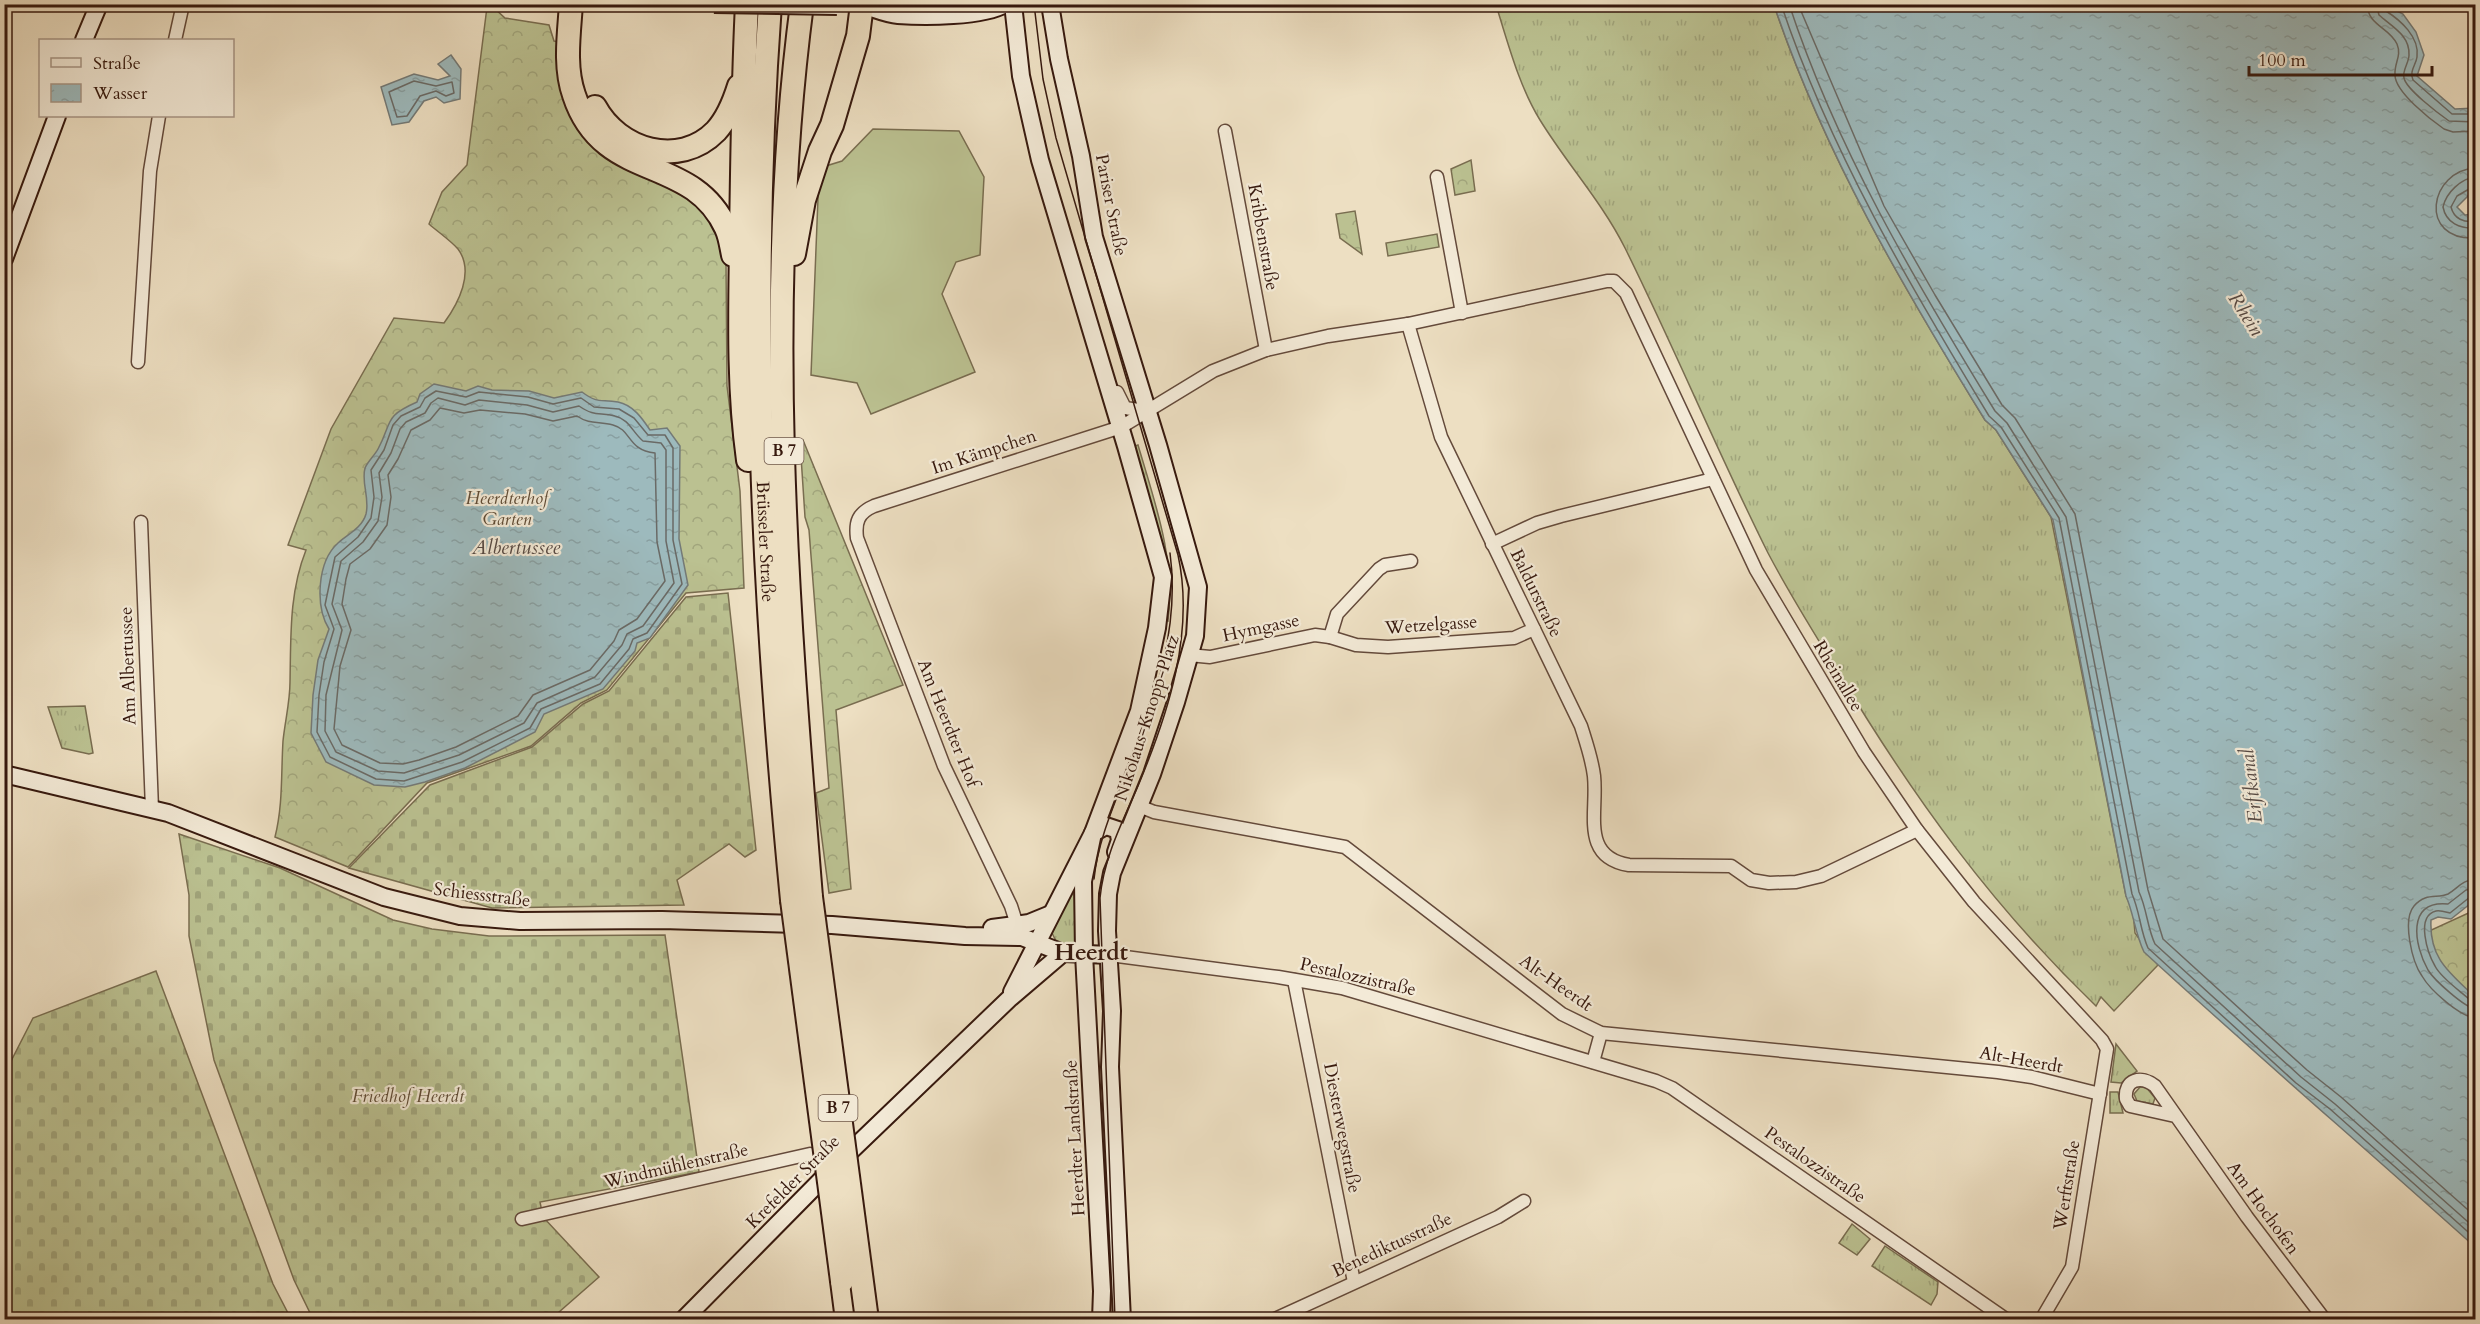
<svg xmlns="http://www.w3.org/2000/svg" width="2480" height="1324" viewBox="0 0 2480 1324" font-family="Cardo,serif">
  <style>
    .grass { fill: url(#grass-tufts); stroke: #796d50; stroke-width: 1.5 }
    .forest { fill: url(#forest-crowns); stroke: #796d50; stroke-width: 1.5 }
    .cemetery { fill: url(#cemetery-stones); stroke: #796d50; stroke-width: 1.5 }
    .pitch { fill: #bbc191; stroke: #796d50; stroke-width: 1.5 }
    .water { fill: url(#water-ripples); stroke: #747a77; stroke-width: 1.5 }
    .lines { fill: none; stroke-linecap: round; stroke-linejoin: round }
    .shore { stroke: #6a6a66; stroke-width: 1.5 }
    .street-casing { stroke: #644a3b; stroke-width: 15 }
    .secondary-casing { stroke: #37190e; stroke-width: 20 }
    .highway-casing { stroke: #37190e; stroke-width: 26 }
    .street { stroke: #f3ead7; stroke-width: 12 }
    .secondary { stroke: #f3ead7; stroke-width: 16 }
    .highway { stroke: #eddfc2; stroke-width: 22 }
    .tram { stroke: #37190e; stroke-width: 1.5 }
    .secondary-bridge-casing { stroke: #37190e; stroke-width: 20; stroke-linecap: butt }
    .highway-bridge-casing { stroke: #37190e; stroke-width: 26; stroke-linecap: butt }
    .secondary-bridge { stroke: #f3ead7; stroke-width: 16 }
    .highway-bridge { stroke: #eddfc2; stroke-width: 22 }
    .labels { text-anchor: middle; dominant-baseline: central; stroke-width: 4.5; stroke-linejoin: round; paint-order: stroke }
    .shield { fill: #f3ead7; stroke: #6f584a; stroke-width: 1.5 }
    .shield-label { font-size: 16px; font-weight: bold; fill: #37190e }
    .street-label { font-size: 18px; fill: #37190e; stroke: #f3ead7 }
    .park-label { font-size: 18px; font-style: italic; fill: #5f4b35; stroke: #f3ead7 }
    .water-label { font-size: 20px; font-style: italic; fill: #564943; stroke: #f3ead7 }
    .district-label { font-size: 24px; font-weight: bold; fill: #37190e; stroke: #f3ead7 }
  </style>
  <defs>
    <pattern id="grass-tufts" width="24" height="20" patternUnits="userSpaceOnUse" patternTransform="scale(1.5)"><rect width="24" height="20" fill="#bbc191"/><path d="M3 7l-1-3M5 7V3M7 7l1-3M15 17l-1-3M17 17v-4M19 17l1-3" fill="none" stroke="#a1a57c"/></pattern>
    <pattern id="forest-crowns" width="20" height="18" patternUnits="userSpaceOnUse" patternTransform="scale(1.5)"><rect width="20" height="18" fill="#bbc191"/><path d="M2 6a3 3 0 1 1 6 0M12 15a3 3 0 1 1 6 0" fill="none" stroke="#a1a57c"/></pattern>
    <pattern id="cemetery-stones" width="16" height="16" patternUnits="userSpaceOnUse" patternTransform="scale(1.5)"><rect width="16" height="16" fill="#bbc191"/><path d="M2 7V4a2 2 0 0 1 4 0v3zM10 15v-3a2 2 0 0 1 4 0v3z" fill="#a1a57c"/></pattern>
    <pattern id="water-ripples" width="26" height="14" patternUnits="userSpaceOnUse" patternTransform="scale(1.5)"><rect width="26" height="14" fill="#9dbabd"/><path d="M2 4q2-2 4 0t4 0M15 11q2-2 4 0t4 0" fill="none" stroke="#889fa1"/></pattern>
  </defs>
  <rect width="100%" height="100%" fill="#eddfc2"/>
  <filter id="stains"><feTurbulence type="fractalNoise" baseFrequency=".00333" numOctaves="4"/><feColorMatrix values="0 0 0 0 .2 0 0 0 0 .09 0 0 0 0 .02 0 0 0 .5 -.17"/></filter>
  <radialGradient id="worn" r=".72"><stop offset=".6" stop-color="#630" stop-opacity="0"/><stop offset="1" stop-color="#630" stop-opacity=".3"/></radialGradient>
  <!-- grass -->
  <g class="grass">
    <path d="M1496,5H1774C1824,153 1903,287 1985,420L1996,430L2051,517L2126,896L2133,911L2135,933L2158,965L2114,1011L2101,997L2096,1006C1992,906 1914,798 1840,675C1815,635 1790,595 1768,553C1718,453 1675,349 1625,248C1602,202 1567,164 1540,120C1519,86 1508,43 1496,5Z"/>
    <path d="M1437,234L1439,247L1388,256L1386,243Z"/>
    <path d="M1138,445C1155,503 1176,560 1168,621L1164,620L1132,447Z"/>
    <path d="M85,706L93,753L89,754L62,748L48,707Z"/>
    <path d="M1077,874L1080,945L1057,943L1052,933Z"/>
    <path d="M2116,1044L2137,1071L2121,1083L2111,1082Z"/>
    <path d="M2140,1087H2146L2155,1098L2153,1104L2137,1101L2134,1094Z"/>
    <path d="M2110,1092H2118L2123,1113H2110Z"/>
    <path d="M1852,1224L1870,1239L1857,1255L1839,1243Z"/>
    <path d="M1885,1246L1938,1282L1937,1294L1931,1305L1872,1266Z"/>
  </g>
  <!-- forest -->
  <g class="forest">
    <path d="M487,7L494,8L505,18L549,25L554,41L560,42L604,155L623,167L663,182L701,207L715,228L726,262L727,386L740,491L744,588L686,593L607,690L581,703L531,746L427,783L348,867L275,837C283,805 281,774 283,741C285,721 290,702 290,682C291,636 289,593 306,550L288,545L331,429L394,318L444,323C458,304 475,272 458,249C450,240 438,232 429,224L442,192L467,165Z"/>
    <path d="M1471,160L1475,191L1455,195L1451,169Z"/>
    <path d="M1355,211L1362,254L1340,238L1336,214Z"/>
    <path d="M803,440L903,685L836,710L851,889L829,893L816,793L829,788L809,530L805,517L800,441Z"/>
    <path d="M2475,910L2476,912L2475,1030L2416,937Z"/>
  </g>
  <!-- cemetery -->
  <g class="cemetery">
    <path d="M728,593L756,850L745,857L729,844L677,880L684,905L492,908L349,868L430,785L532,747L583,704L609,691L686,597Z"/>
    <path d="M179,834L280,868L393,920L432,929L489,936L665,935L699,1172L540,1202L543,1217L599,1277L551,1319H313L294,1280L214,1060L189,936V895Z"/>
    <path d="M156,971L273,1284L291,1319H5V1073L33,1018Z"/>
  </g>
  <!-- pitch -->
  <path class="pitch" d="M873,129L959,131L984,177L980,255L956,262L942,294L975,372L871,414L857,383L811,375L819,173L826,166L842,161Z"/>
  <!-- water -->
  <g class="water">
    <path d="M1774,5H2385L2403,14L2416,32L2424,55L2417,76L2455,109L2475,108V189L2457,207L2465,215L2476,214L2475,900L2451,919L2438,917L2431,920C2429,959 2450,973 2475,997V1247C2365,1148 2253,1052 2144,952C2135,933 2134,915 2126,896L2053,520L1996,430L1985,420C1903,287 1824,153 1774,5Z"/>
    <path d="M451,55L461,69L460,99L444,103L436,97L424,101L409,122L392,125L381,87L414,74L438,80L450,76L438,64Z"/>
    <path d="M434,384L466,391L478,386L492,390L529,391L554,398L582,392C598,404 600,399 618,402C633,405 642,418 650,430L667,428L680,446L679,539L688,585L650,638L637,643L635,651L603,689L544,714L535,732L465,768L425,782L405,787L374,785L326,762L311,733L313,695L318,660L329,629C315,606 317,562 338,543C348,534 362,528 366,514C370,498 361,483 365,468C368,461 375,455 378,449C393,421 383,417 417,402L420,394Z"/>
  </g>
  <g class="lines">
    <!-- shore -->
    <g class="shore">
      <path d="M1781,4C1830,151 1909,284 1989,416L2001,427L2059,518L2132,894C2140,912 2140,930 2148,948L2296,1083L2330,1109L2476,1239"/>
      <path d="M1789,4C1837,150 1915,281 1995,411L2007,423L2066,517L2139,892C2147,909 2147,927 2155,944L2301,1077L2335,1104L2476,1229"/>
      <path d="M1798,4L1884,206L1935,295L2002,405L2015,418L2075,514L2148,890L2163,939L2307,1070L2341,1097L2476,1217"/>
      <path d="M2367,4C2368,26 2389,27 2397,44C2402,56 2394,63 2395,75C2395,92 2431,120 2444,129L2453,132L2476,131"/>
      <path d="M2376,4L2379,15C2391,26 2410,35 2409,55C2409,63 2402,70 2404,78C2406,89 2439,114 2449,121L2476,122"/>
      <path d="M2384,4L2386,11C2400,20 2420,37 2417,57C2416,65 2409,71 2413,80L2452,114H2476"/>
      <path d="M414,81L436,86L452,82L454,93L446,96L436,91L420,96L407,116L397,117L389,92Z"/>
      <path d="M2476,168C2429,170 2417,241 2476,238"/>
      <path d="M2476,177C2461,178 2446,193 2443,207C2446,223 2460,229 2476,228"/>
      <path d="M2476,185L2457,196L2451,207C2454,219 2464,223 2476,221"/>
      <path d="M436,391L466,397L479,392L528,397L553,404L581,398L594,407L619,409L634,418L648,435H665L673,448V540L682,584L647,633L633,639L629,649L600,684L541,709L530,728L462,762L404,781L376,779L330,757L317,732L319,695L324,662L334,629L325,605L335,557L358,537L371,518L374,497L371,470L384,450L393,425L401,416L420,407L425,398Z"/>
      <path d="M438,398L465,405L479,400L527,405L553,412L579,406C595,417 599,412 615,416C629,419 633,433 643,441L661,443L666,450V541L674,583L643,626L627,634L622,645L595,677L537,703L524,723L459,755L404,773L378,771L336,752L325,731L326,695L342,630L332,604L341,561L363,542L378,521L382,497L379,473L391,453L400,429L406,422L425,413L431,403Z"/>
      <path d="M440,408L464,413L480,410L525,414L553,421L577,416C590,425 599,421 613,425C632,430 627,450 655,453L657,542L665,581L637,619L619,630L614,641L590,670L533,695L518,716L456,747L419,760L403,764L380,763L342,745L334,729L340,666L351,630L342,604L346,579L350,564L370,549L387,525L391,497L388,475L398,459L411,430L430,420Z"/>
      <path d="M2476,879C2462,880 2458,888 2448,894C2437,899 2426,892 2414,906C2402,920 2412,962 2422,976C2430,990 2460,1017 2476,1018"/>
      <path d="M2476,888L2466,890L2448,904C2406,900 2414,945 2428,970C2434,980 2465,1008 2476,1009"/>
      <path d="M2476,896L2470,897L2450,913C2446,912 2440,910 2436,911C2415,916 2428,954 2435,966C2441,978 2459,990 2469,999L2476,1001"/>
    </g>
    <defs>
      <g id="street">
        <path d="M175,40L183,4"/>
        <path d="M1225,131L1266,350"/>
        <path d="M1437,177L1462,313"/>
        <path d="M1408,324L1441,437L1581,726C1586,742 1592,759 1594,776C1598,812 1580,857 1629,865L1731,866L1751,880L1769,883L1796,882L1821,876L1917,830"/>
        <path d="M138,362L150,171L159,116"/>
        <path d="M1117,392L1125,408L1146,411"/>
        <path d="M141,522L152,809"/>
        <path d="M1492,544L1537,523L1561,516L1713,479"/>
        <path d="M1330,637L1337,614L1379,569L1385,565L1411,561"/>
        <path d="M1189,655L1210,657L1315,635L1330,637L1356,645L1388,647L1514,638L1534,629"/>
        <path d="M1139,806L1154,812L1345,847L1562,1014L1601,1033L1998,1072L2032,1077L2100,1094"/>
        <path d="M1015,931L1017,925L1011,906L944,766L857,538C855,522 858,513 874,506L1121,427L1213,371L1266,350L1328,336L1408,324L1607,281H1614L1626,293L1756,570L1864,752L1917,830L1974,902L2102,1040L2107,1049L2072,1267L2041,1320"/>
        <path d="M1110,955L1278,977L1342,988L1656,1081L1672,1088L2007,1320"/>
        <path d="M1294,980L1354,1282"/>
        <path d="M1593,1062L1601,1033"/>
        <path d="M2175,1116L2130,1106L2126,1099C2124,1079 2141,1075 2155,1086L2247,1217L2325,1320"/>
        <path d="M522,1219L810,1154L827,1161"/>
        <path d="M1273,1320L1498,1217L1524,1201"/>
      </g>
      <g id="secondary">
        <path d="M1013,4L1021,76L1040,160L1126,446L1163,577L1157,628L1139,711L1093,833L1083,881L1084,954L1102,1291L1101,1320"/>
        <path d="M1050,4L1059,59L1081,156L1094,237L1158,445L1198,587L1195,636L1176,702L1152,774L1112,873L1108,894L1107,931L1112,1011L1110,1067L1122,1320"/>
        <path d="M862,5C873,8 886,14 898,15C924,17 983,17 1005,4"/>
        <path d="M84,40L99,4"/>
        <path d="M4,259L57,116"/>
        <path d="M4,774L168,813L384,897L460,916L520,921L662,920L832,925L965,936L1022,937L1063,953L1110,955"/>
        <path d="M992,928L1029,923L1051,914"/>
        <path d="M1012,992L1093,833L1106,826L1118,830L1120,840L1116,852"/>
        <path d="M683,1320L834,1167L1009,999L1063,953"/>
      </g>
      <g id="highway">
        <path d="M571,4C569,34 564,67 574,95C603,184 691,152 726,228C730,236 731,246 733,255"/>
        <path d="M747,4C743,84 742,163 741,242C740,315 738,388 748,460"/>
        <path id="s1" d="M770,4C748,304 763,602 792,900"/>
        <path d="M802,4C763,300 787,601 811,897"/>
        <path d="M595,107C618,150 679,169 716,131C727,119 734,102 739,86"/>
        <path d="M794,254L804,200L820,151L832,125L858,36L862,4"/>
        <path d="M842,1281L847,1320"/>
      </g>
    </defs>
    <!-- street casing -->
    <use href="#street" class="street-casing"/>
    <!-- secondary casing -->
    <use href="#secondary" class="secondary-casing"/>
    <!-- highway casing -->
    <use href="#highway" class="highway-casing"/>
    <!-- street -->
    <use href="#street" class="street"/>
    <!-- secondary -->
    <use href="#secondary" class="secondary"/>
    <!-- highway -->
    <use href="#highway" class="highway"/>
    <!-- tram -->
    <g class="tram">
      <path d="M1034,4L1043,79L1056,138L1178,555C1195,633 1168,714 1138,786C1122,823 1104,857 1100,898L1115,1320"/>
      <path d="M1094,879C1098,840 1115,803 1129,766C1156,699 1180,625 1170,553"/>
    </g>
    <defs>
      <path id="secondary-bridge" d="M714,4L837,6"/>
      <g id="highway-bridge">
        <path d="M811,897L867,1320"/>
        <path d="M792,900L842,1281"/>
      </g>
    </defs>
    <!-- secondary-bridge casing -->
    <use href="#secondary-bridge" class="secondary-bridge-casing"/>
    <!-- highway-bridge casing -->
    <use href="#highway-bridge" class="highway-bridge-casing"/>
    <!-- secondary-bridge -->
    <use href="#secondary-bridge" class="secondary-bridge"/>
    <!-- highway-bridge -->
    <use href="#highway-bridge" class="highway-bridge"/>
  </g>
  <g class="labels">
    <!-- shield labels -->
    <g class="shield">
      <rect x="764.5" y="438" width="39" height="26" rx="4.5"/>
      <rect x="818.5" y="1095" width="39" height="26" rx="4.5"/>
    </g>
    <g class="shield-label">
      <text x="784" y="451">B 7</text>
      <text x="838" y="1108">B 7</text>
    </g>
    <!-- street labels -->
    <g class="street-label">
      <text transform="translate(1111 205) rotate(79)">Pariser Straße</text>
      <text transform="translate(1263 237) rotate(80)">Kribbenstraße</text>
      <text transform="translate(984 452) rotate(-18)">Im Kämpchen</text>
      <text stroke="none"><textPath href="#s1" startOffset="538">Brüsseler Straße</textPath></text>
      <text transform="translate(1536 593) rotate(64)">Baldurstraße</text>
      <text transform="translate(1431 625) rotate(-4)">Wetzelgasse</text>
      <text transform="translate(1261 628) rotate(-12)">Hymgasse</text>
      <text transform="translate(128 666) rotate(-92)">Am Albertussee</text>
      <text transform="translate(1838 676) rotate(59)">Rheinallee</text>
      <text transform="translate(1147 718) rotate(-72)">Nikolaus-Knopp-Platz</text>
      <text transform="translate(948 723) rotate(68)">Am Heerdter Hof</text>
      <text transform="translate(482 895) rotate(7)">Schiessstraße</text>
      <text transform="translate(1358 977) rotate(13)">Pestalozzistraße</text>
      <text transform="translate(1556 983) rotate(35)">Alt-Heerdt</text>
      <text transform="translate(2021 1060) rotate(10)">Alt-Heerdt</text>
      <text transform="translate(1342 1128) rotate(79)">Diesterwegstraße</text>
      <text transform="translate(1075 1138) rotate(-93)">Heerdter Landstraße</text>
      <text transform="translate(1815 1165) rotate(35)">Pestalozzistraße</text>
      <text transform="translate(676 1166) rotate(-13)">Windmühlenstraße</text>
      <text transform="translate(793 1182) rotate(-45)">Krefelder Straße</text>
      <text transform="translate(2067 1185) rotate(-81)">Werftstraße</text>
      <text transform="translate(2263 1208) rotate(54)">Am Hochofen</text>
      <text transform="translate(1392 1245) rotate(-25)">Benediktusstraße</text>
    </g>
    <!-- park labels -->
    <g class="park-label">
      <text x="507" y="498">Heerdterhof<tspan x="507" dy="21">Garten</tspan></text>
      <text x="408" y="1096">Friedhof Heerdt</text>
    </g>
    <!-- water labels -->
    <g class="water-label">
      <text transform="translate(2246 314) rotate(57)">Rhein</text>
      <text x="516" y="547">Albertussee</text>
      <text transform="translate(2251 786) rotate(-97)">Erftkanal</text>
    </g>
    <!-- district labels -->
    <g class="district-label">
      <text x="1091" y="952">Heerdt</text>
    </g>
  </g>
  <!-- margin -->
  <rect width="2480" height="1324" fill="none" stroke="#eddfc2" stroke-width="24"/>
  <rect x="6" y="6" width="2468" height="1312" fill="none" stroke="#37190e" stroke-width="3"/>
  <rect x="12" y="12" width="2456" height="1300" fill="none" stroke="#37190e" stroke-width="1.5"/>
  <!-- legend -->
  <rect x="39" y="39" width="195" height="78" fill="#f3ead7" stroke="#a89687" stroke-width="1.5"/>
  <rect x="51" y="58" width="30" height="9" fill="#f3ead7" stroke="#a89687" stroke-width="1.5"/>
  <text x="93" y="69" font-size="18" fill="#37190e">Straße</text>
  <rect x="51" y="84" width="30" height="18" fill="url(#water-ripples)" stroke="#a89687" stroke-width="1.5"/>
  <text x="93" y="99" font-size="18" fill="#37190e">Wasser</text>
  <!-- scale -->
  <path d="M2249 66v9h183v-9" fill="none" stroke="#37190e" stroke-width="3"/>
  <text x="2258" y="66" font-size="18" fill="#37190e" stroke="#f3ead7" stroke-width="4.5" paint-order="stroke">100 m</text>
  <rect width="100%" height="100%" filter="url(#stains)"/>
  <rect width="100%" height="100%" fill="url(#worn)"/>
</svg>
